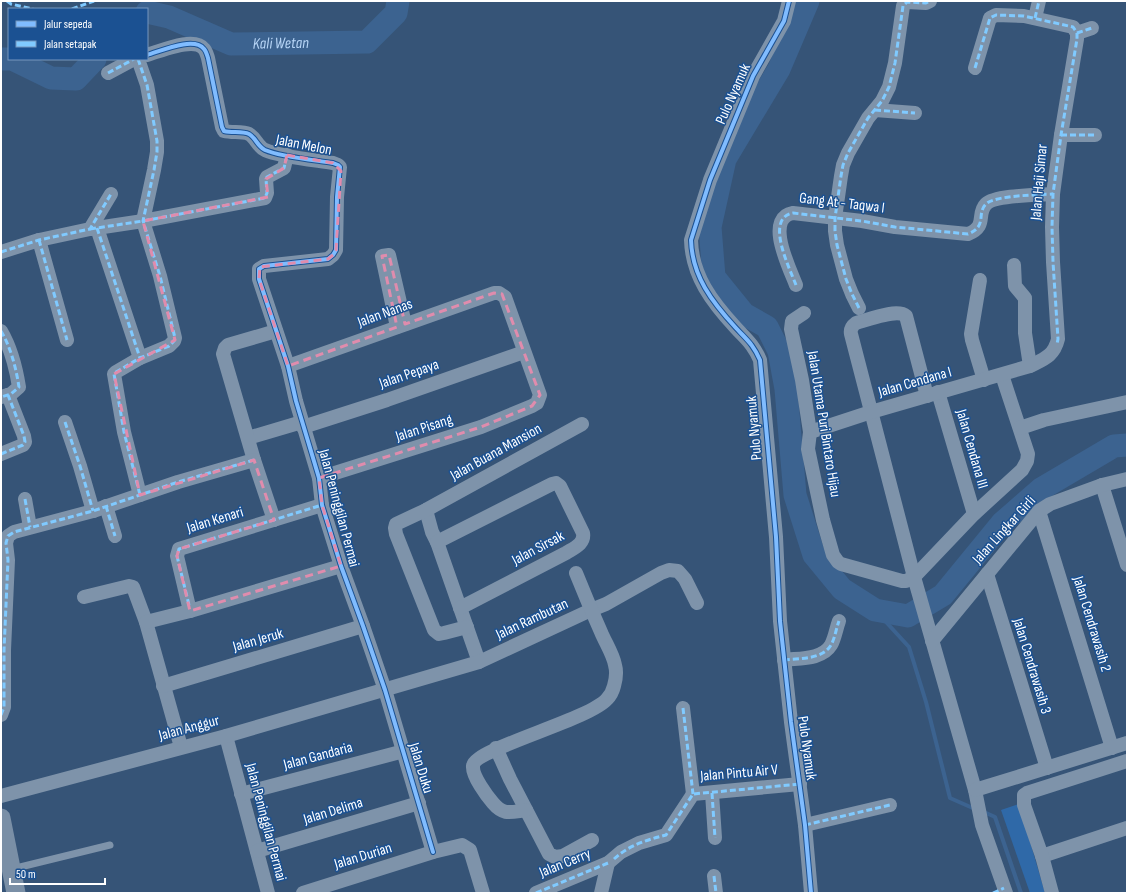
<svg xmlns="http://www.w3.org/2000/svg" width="1128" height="894" viewBox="0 0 1128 894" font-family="'Sofia Sans Condensed',sans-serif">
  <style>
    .green { fill: #2f69a8 }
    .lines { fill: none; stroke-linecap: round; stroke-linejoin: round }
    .stream { stroke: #3c6390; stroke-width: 4 }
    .river { stroke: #3c6390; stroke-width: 23 }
    .lane { stroke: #7e93aa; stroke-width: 7 }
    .street { stroke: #7e93aa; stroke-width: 14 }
    .secondary { stroke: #7a8fa6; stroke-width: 19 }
    .quiet { stroke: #80caff; stroke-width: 3; stroke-dasharray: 6 3; stroke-linecap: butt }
    .cycleway-casing { stroke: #1b5192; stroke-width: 6 }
    .cycleway { stroke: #80bcff; stroke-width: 4 }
    .marked { fill: none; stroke: #e08cad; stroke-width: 3; stroke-dasharray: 8 5; stroke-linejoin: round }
    .labels { text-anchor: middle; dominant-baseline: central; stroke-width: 3; stroke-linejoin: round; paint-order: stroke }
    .street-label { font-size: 15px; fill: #fff; stroke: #1b5192 }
    .water-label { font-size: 16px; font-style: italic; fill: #b7d5f6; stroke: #1b5192 }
  </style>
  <rect width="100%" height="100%" fill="#365477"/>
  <!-- green -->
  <path class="green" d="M1019,804L1045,893H1030L1001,810Z"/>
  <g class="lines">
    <!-- stream -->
    <g class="stream">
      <path d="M875,610L909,647L926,702L950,798L975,809"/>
      <path d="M984,812L995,817L1021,893"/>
    </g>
    <!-- river -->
    <g class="river">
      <path d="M808,1L779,69L725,159L710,227L714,277L744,314L767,327L779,351L786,389L795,495L814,555L842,589L875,610L908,616L943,595L1002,523L1041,489L1114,446L1127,445"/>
      <path id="s1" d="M147,12L169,17L231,44L367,42L396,13L398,1"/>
      <path d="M1,59H12L51,78L76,79L95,59"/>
    </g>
    <!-- lane -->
    <path class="lane" d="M12,869L110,845"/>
    <!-- street -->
    <g class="street">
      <path d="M789,1L784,21L753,76L710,180L691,240C692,276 712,302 736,328C747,340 753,344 760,360L776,537L780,621L791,722L805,825L811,893"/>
      <path d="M1035,18L1039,1"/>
      <path d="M1077,33L1092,28"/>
      <path d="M147,55C161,51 194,36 204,49C206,51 207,55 208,58L222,127L224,131C232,133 242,131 249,134C256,138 257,146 265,150C281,157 314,160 333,163L338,165L340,167L337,197L336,250L333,255L328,259L264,266L259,269V279L288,366L296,401L319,478L322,505L341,566L363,626L385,690L433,852"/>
      <path d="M138,59L147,85L157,141V152L154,170L143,221L160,276L175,338L174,341L169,346L140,358L116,372L114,374L124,432L140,495"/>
      <path d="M108,73L134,59"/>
      <path d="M875,110L915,113"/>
      <path d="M1061,135H1095"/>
      <path d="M97,228L140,358"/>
      <path d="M90,229L143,221L265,198L267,193L266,179L267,177L284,168L287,155"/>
      <path d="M39,240L67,340"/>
      <path d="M1,252L39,240L90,229L111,194"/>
      <path d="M1014,265L1015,286L1025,298V333L1030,366"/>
      <path d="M980,280L971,334L972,340L984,380"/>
      <path d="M796,285C790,269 764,218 793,213L862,221L895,227L968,234C988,226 976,214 986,204C995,195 1040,195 1053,194"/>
      <path d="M859,308L852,294L846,279L837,245L835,231V218L841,176L843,165L848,153L868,118L882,101L889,87L895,63L903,6L907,2L926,3L930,1"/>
      <path d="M804,313L792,321L791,329L802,380L810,432L808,449L823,520L833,555L838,562L841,564L902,581H906L914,577L974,514L1022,470L1027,461L1028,454L1002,375"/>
      <path d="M397,327L382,256L389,255L405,324"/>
      <path d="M1,331C11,348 16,368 19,387L11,394L1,397"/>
      <path d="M288,366L494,293H499L505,297L540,395L537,403L532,406L481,427L319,478"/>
      <path d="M938,392L974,514"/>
      <path d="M927,396L906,316C897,308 868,320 856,323C852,326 850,329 851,334L914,577L975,790L982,825L1006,893"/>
      <path d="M65,422L80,466L93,511"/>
      <path d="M303,427L387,400L524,352"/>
      <path d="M1020,428L1044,420L1127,402"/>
      <path d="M810,432L871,412L1030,366C1044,359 1054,356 1058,339L1053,262L1052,227L1053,194L1061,135L1077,39V33L1073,27L1024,16L996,15L990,18L975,68"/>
      <path d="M248,438L302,422"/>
      <path d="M1,454L23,445L25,442L24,436L8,395"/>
      <path d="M1102,485L1127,565"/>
      <path d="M25,499L30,527"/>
      <path d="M106,506L115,536"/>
      <path d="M426,510L432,532L437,542L479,662"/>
      <path d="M1039,511L1112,748"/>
      <path d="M274,520L254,460L223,354L225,348L228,345L276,331"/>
      <path d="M437,542L552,484L556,483L560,486L583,533C585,544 574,548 566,553L460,608"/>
      <path d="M987,574L1047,768"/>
      <path d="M84,597L129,586L133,587L146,622L181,747"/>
      <path d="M190,611L177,556L179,549L322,505"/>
      <path d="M146,622L190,611L341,566"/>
      <path d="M467,627L444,633L439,634L434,630L396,534L395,528L396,524L426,510L582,424"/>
      <path d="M932,641L1039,511L1050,504L1102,485L1127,479"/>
      <path d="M784,660C799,658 822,660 831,645C835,638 836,629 839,621"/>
      <path d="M163,686L363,626"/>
      <path d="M683,708L693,794"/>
      <path d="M1,715L4,707V650L8,560L6,543L8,536L14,532L93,511L178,482L254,460"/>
      <path d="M226,736L268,893"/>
      <path d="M496,748L510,779L549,854L555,857L563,856L592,840"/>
      <path d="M975,790L1127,743"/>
      <path d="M712,793L715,838"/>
      <path d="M241,794L404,751"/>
      <path d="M1,796L226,736L479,662L591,610L606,604L661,573L669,570L678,571L685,579L697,603"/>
      <path d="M526,810C511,812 504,816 493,803C487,796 472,776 473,766C474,749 589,720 607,699C610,696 613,690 614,686C616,679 617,672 615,665C613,654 605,642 601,632C592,612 584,593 576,573"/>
      <path d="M805,825L890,805"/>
      <path d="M257,851L419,803"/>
      <path d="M1042,856L1127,828"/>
      <path d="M714,876L716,893"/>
      <path d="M303,893L433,852L462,845L470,850L483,893"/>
      <path d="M536,893L608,863L621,852L639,843L666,835L693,794L800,784"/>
      <path d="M601,893L608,863"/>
      <path d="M1052,893L1042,856L1024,805V795L1027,793L1127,761"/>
    </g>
    <!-- secondary -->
    <path class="secondary" d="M1,818L16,893"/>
    <!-- quiet -->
    <g class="quiet">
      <path d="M7,1L11,4L33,9"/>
      <path d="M72,9L94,1"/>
      <path d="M1035,18L1039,1"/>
      <path d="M1077,33L1092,28"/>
      <path d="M138,59L147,85L157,141V152L154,170L143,221L160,276L175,338L174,341L169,346L140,358L116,372L114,374L124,432L140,495"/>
      <path d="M975,68L990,18L996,15L1024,16L1073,27L1077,33V39L1061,135L1053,194L1052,227L1053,262L1058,339L1057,344"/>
      <path d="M108,73L134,59"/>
      <path d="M875,110L915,113"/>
      <path d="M1061,135H1095"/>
      <path d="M97,228L140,358"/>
      <path d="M90,229L143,221L265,198L267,193L266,179L267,177L284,168L287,155"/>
      <path d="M39,240L67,340"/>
      <path d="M1,252L39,240L90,229L111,194"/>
      <path d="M796,285C790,269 764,218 793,213L862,221L895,227L968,234C988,226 976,214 986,204C995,195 1040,195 1053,194"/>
      <path d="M859,308L852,294L846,279L837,245L835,231V218L841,176L843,165L848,153L868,118L882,101L889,87L895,63L903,6L907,2L926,3L930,1"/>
      <path d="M1,331C11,348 16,368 19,387L11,394L1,397"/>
      <path d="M65,422L80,466L93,511"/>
      <path d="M1,454L23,445L25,442L24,436L8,395"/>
      <path d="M25,499L30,527"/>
      <path d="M106,506L115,536"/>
      <path d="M189,605L177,556L179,549L322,505"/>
      <path d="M784,660C799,658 822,660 831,645C835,638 836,629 839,621"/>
      <path d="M683,708L693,794"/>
      <path d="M1,715L4,707V650L8,560L6,543L8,536L14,532L93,511L178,482L254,460"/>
      <path d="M712,793L715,838"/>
      <path d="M805,825L890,805"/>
      <path d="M614,859C629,845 647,840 666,835L693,794L800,784"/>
      <path d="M714,876L716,893"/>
      <path d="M536,893L608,863"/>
      <path d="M993,893L1004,888"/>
    </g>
    <defs>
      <g id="cycleway">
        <path d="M789,1L784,21L753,76L710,180L691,240C692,276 712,302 736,328C747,340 753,344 760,360L776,537L780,621L791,722L805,825L811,893"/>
        <path d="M147,55C161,51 194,36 204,49C206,51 207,55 208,58L222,127L224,131C232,133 242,131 249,134C256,138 257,146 265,150C281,157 314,160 333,163L338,165L340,167L337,197L336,250L333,255L328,259L264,266L259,269V279L288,366L296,401L319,478L322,505L341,566L363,626L385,690L433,852"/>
      </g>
    </defs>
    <!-- cycleway casing -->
    <use href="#cycleway" class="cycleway-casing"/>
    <!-- cycleway -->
    <use href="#cycleway" class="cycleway"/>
  </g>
  <!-- marked area -->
  <path class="marked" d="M287,155L333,163L341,171L336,250L333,255L328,259L260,267L259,279L288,366L397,327L382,256L389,255L405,324L494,293L502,294L540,395L532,406L481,427L319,478L322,505L341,566L190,611L177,556L179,549L274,520L254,460L140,495L114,374L175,340L143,221L268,197L266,179L284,168Z"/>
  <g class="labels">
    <!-- street labels -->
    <g class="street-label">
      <text transform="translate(733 94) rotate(-66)">Pulo Nyamuk</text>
      <text transform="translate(304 145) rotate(11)">Jalan Melon</text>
      <text transform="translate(1039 182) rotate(-85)">Jalan Haji Simar</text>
      <text transform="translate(842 203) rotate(7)">Gang At - Taqwa I</text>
      <text transform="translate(385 313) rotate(-20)">Jalan Nanas</text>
      <text transform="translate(409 374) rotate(-19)">Jalan Pepaya</text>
      <text transform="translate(915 382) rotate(-16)">Jalan Cendana I</text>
      <text transform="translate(824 424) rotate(81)">Jalan Utama Puri Bintaro Hijau</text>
      <text transform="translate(424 428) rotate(-18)">Jalan Pisang</text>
      <text transform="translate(754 428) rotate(-95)">Pulo Nyamuk</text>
      <text transform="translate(972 449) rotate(74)">Jalan Cendana III</text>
      <text transform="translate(496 452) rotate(-29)">Jalan Buana Mansion</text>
      <text transform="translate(339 508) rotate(75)">Jalan Peninggilan Permai</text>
      <text transform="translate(215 520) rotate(-17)">Jalan Kenari</text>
      <text transform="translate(1004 530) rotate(-48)">Jalan Lingkar Girli</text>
      <text transform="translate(538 548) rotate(-28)">Jalan Sirsak</text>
      <text transform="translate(532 619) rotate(-25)">Jalan Rambutan</text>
      <text transform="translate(1092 624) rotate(73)">Jalan Cendrawasih 2</text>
      <text transform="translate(258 640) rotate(-16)">Jalan Jeruk</text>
      <text transform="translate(1032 666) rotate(73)">Jalan Cendrawasih 3</text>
      <text transform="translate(189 728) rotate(-15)">Jalan Anggur</text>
      <text transform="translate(807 748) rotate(82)">Pulo Nyamuk</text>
      <text transform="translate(318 756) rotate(-15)">Jalan Gandaria</text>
      <text transform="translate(421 768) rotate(73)">Jalan Duku</text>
      <text transform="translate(739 773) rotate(-5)">Jalan Pintu Air V</text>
      <text transform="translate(333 811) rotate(-17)">Jalan Delima</text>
      <text transform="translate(266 822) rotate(75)">Jalan Peninggilan Permai</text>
      <text transform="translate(363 856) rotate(-17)">Jalan Durian</text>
      <text transform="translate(565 863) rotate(-22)">Jalan Cerry</text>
    </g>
    <!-- water labels -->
    <g class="water-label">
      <text stroke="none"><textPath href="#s1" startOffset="140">Kali Wetan</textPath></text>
    </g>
  </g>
  <!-- border -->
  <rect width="1128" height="894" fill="none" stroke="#ffffff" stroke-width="4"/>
  <!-- legend -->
  <rect x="8" y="8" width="140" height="52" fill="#1b5192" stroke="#7697be"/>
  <rect x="16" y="21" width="20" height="6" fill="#80bcff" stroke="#7697be"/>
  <text x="44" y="28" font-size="12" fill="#ffffff">Jalur sepeda</text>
  <rect x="16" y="41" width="20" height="6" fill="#80caff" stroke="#7697be"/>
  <text x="44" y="48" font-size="12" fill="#ffffff">Jalan setapak</text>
  <!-- scale -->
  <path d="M10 878v6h95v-6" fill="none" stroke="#ffffff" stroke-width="2"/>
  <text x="16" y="878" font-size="12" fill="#ffffff" stroke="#1b5192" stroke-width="3" paint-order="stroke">50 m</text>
</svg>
